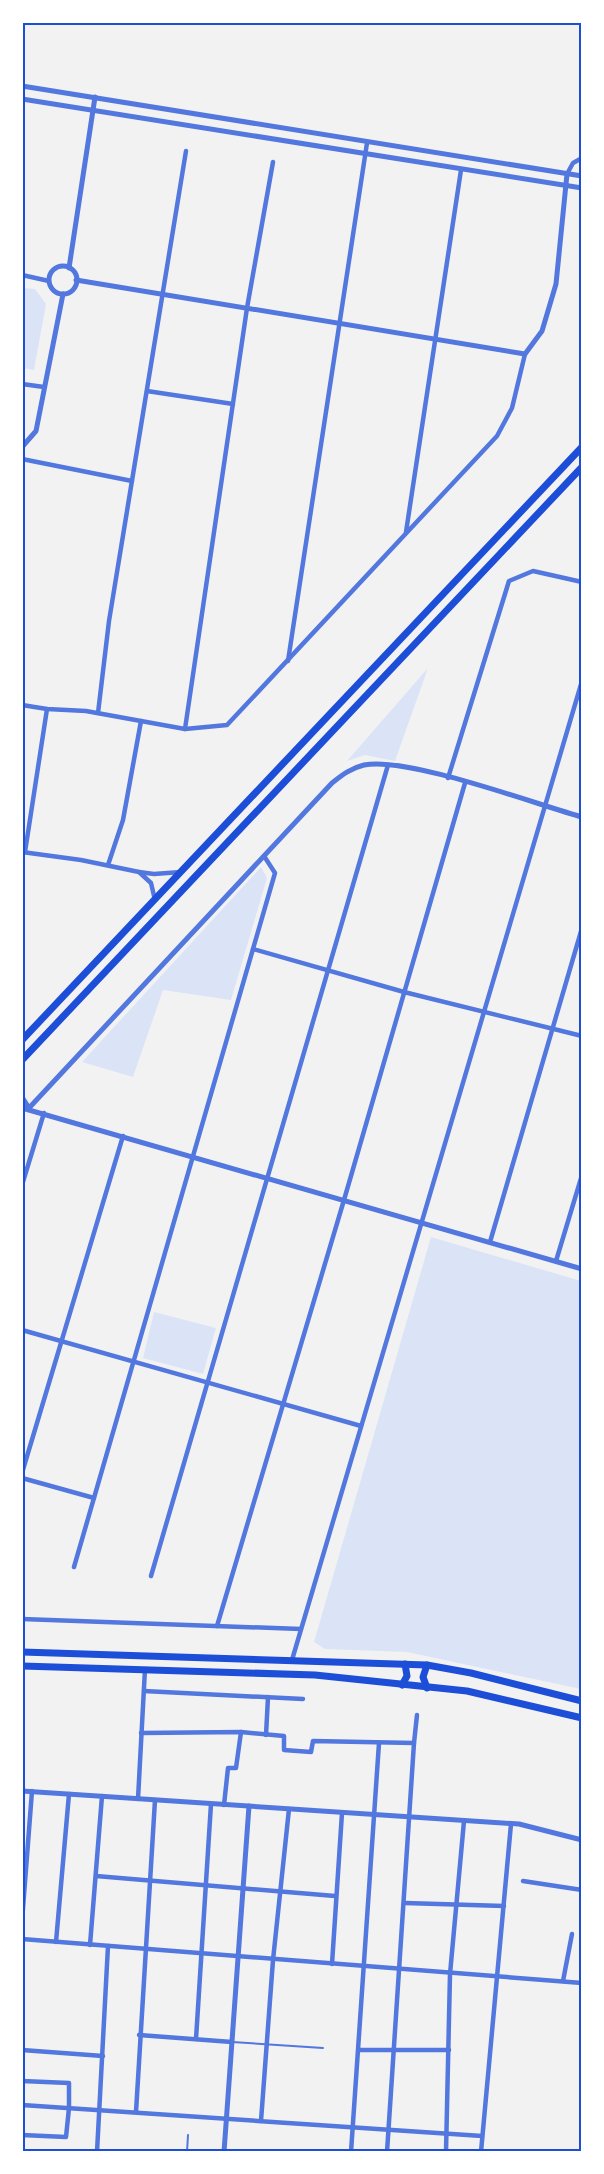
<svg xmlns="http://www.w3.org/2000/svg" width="604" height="2174" viewBox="0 0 604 2174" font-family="Commissioner,sans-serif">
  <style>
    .green { fill: #dbe4f7 }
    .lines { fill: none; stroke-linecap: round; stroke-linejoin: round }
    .service { stroke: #5277de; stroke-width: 2 }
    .minor { stroke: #5277de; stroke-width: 4.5 }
    .tertiary { stroke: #5277de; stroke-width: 5 }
    .primary { stroke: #1d4ed8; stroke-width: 7 }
    .neatline { fill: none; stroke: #1d4ed8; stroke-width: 2 }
  </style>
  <rect width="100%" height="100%" fill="#f2f2f2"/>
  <!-- green -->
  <g class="green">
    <path d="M22,288L35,289L46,304L34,370L23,368Z"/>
    <path d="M428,668L395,761L365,755L347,761Z"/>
    <path d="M261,867L267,878L231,1000L163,990L133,1077L82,1062Z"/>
    <path d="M431,1237L581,1281V1689L407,1652L325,1649L314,1642Z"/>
    <path d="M154,1312L216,1328L203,1374L143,1358Z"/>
  </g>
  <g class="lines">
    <!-- service -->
    <g class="service">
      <path d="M232,2042L323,2048"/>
      <path d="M187,2152L188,2135"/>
    </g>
    <!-- minor -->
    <g class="minor">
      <path d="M567,174L573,163L582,158"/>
      <path d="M22,275L49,281"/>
      <path d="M22,384L44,387"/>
      <path d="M147,391L233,404"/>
      <path d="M22,459L132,481"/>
      <path d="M406,532L461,170"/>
      <path d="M288,661L367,143"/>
      <path d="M22,705L47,709L86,711L185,729L227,725L497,436L512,408L525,354"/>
      <path d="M98,713L109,621L186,151"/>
      <path d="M185,729L247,308L273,162"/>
      <path d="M448,778L509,581L533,571L582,582"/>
      <path d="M22,852L81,860L139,872"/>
      <path d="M25,852L47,709"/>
      <path d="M108,865L123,820L141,721"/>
      <path d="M155,900L151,883L139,872L154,874L181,872"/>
      <path d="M253,949L404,992L582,1036"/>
      <path d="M22,1185L44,1113"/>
      <path d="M490,1242L582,928"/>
      <path d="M556,1261L582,1175"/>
      <path d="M22,1330L361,1426"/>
      <path d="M22,1473L123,1136"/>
      <path d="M22,1478L94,1498"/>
      <path d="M74,1567L275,873L264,856"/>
      <path d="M151,1576L388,765"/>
      <path d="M22,1619L301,1629"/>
      <path d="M217,1626L344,1200L465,783"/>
      <path d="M292,1660L582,681"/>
      <path d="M144,1691L303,1699"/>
      <path d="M141,1733L241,1732L284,1736V1750L311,1752L313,1741L414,1743L387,2152"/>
      <path d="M266,1735L268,1697"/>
      <path d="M414,1743L417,1715"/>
      <path d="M138,1799L145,1669"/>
      <path d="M224,1805L228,1768H236L241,1732"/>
      <path d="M96,1876L335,1896"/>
      <path d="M523,1881L582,1890"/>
      <path d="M405,1903L504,1906"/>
      <path d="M22,1921L32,1791"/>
      <path d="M22,1939L582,1983"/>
      <path d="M56,1942L69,1794"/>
      <path d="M90,1945L102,1796"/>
      <path d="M332,1964L342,1813"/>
      <path d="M563,1981L572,1934"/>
      <path d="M139,2035L232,2042"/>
      <path d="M196,2039L211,1804"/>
      <path d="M22,2050L103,2056"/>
      <path d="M359,2050H449"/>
      <path d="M22,2081L69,2083V2108L66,2137L22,2135"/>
      <path d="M22,2105L482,2136"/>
      <path d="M136,2112L155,1800"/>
      <path d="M261,2121L273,1960L289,1809"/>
      <path d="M97,2152L108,1946"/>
      <path d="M351,2152L379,1743"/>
      <path d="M446,2152L450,1974L464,1821"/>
      <path d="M481,2152L511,1824"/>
    </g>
    <!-- tertiary -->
    <g class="tertiary">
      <path d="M22,86L582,176"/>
      <path d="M22,99L582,188"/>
      <circle cx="63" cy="280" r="14"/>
      <path d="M69,268L95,97"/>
      <path d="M76,280L525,354L542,331L556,284L567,174"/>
      <path d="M22,447L36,431L63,294"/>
      <path d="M22,1097L29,1108"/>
      <path d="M22,1108L582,1269"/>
      <path d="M29,1108L332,783C342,775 351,768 364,765C406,756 535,804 582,817"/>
      <path d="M22,1791L519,1824L582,1840"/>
      <path d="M224,2152L249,1806"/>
    </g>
    <!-- primary -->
    <g class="primary">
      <path d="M22,1040L582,447"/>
      <path d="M22,1060L582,467"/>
      <path d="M22,1652L427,1665L471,1673L582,1701"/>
      <path d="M427,1665L423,1677L427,1688"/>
      <path d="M22,1666L315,1675L467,1691L582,1718"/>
      <path d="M402,1685L407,1676L405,1664"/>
    </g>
  </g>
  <!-- border -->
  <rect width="604" height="2174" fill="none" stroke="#ffffff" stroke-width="48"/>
  <rect x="24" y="24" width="556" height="2126" class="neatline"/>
</svg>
